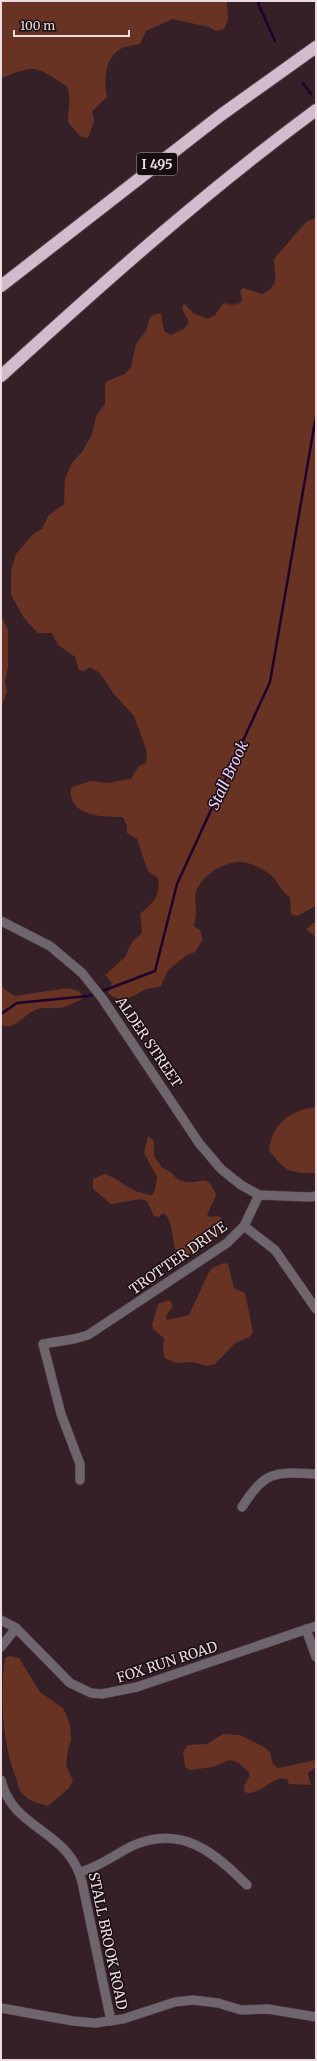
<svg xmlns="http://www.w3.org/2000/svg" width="317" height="2061" viewBox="0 0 317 2061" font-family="Merriweather,serif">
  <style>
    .green { fill: #693323 }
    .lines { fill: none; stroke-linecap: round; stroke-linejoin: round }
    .stream { stroke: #1f002c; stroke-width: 2.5 }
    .street-casing { stroke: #523e46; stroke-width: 10 }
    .highway-casing { stroke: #523e46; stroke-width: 14 }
    .street { stroke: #6f656c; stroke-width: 9 }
    .highway { stroke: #d2bbcc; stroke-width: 12 }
    .labels { text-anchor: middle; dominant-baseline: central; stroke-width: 3; stroke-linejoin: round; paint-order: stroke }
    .shield { fill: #170d10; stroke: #ab9ea2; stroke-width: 1 }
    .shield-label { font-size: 13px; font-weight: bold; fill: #ebdce1 }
    .street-label { font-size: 14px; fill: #ebdce1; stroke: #170d10 }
    .water-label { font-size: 15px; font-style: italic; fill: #edcdfd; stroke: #170d10 }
  </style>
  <rect width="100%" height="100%" fill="#352028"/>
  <!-- green -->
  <g class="green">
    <path d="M1,1H227L228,20L224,29L216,31L209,27L172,19L146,31L140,44C134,46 128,45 122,48C104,58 104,80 107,97L92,111L94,121L88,138L80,136L68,122C68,106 72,102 67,86C34,66 38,64 1,78Z"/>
    <path d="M316,218V906L297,916L291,914L290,897C280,892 278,879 268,873C260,868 248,861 239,862C223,862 201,876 196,892C194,897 196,905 196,910C196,916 195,921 194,926L200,930L203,939L195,952L187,955L168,970L161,986C155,988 147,988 142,991C131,998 120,1004 108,993L112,983L105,975L125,957L132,942L142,933L140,914C153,903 161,897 158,878L148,871L137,839L127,833V826L123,817C106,817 75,817 71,796C71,792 70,790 72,787L91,781L107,783L131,779L138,767L146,763L147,752L134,716L113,693L100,673L90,667L84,671L79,670L75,657L58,645L52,633H38L24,618L11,595V570L16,554L33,534L42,529L48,516L64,504L65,478L72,463L82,452L93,432L96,416L105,404V384L107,381L125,374L131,367L136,344L146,331L150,317L155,314H161L164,331L171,335C178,332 186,329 189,322L182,309L183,305L185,304L193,313L207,319L214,316L224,303L232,305L240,303L242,300L240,291L243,288L262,294C280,286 275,276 274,259L306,222Z"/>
    <path d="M1,616L8,630V667L5,681L7,692L1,707Z"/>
    <path d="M316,921V937L306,929Z"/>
    <path d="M1,984L4,989L15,996L68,988L79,991L83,997L82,999C75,1002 65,1008 58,1008C49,1009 42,1006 33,1011C22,1017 15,1030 1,1025Z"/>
    <path d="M316,1107V1173C288,1173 286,1172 269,1150C272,1123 291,1110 316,1107Z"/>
    <path d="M148,1136L154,1141V1156L162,1168C172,1170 173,1178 182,1181C200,1187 206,1169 216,1195L207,1215L210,1217L218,1216L222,1218V1230L219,1234L193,1253L187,1255L175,1249C172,1237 173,1221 164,1213L158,1217L154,1216L147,1201L141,1199L111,1204L93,1189V1179L105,1174C121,1180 133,1194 152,1195L155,1190L157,1177L144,1153Z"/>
    <path d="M224,1263L228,1264L234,1288L245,1293L253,1332L249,1337L234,1344L215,1364L207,1366L192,1362L176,1363L165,1358L163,1351L164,1338L154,1330L152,1325L158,1304L170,1300L173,1307L166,1316L167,1320L189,1315L208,1274L212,1268Z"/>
    <path d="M10,1656L19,1658L40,1692L63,1708L70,1724L71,1740L68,1749L66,1765L73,1781L69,1788L48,1806C39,1803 27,1801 21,1792C18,1787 17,1780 15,1775C2,1742 0,1692 5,1658Z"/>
    <path d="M223,1734L240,1735L264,1747L270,1752L273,1764L278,1768L316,1760V1767L308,1773L311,1785L289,1784L287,1779C273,1775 263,1793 247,1793L244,1791C243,1783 251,1779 249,1772L237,1762L230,1760L212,1767L190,1770L185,1767L183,1752L188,1745L207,1744Z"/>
  </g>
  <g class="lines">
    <!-- stream -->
    <g class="stream">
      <path d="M260,1L258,3L275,41"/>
      <path d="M303,83L311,94"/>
      <path d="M100,992L155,971L177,884L270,682L316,416"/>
      <path d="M1,1014L17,1003L88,996L95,994"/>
    </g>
    <defs>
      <g id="street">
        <path d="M1,921L50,946L82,973L102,998L199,1143L221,1169L241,1185L259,1195"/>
        <path d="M244,1226L275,1250L316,1309"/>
        <path d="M80,1480V1464L61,1414L43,1344L74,1339L88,1335L227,1243L244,1226L259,1195L310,1197L316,1196"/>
        <path d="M242,1507C266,1470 274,1472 316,1474"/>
        <path d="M1,1620L16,1628L70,1683L91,1693L102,1694L137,1687L316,1626"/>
        <path d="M306,1629L316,1657"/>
        <path d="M1,1647L16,1628"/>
        <path d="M1,1780C13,1831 69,1829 82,1882L111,2021"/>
        <path d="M80,1872C99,1867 114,1855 132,1846C181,1824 214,1852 247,1885"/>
        <path d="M1,2008L73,2021L95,2023L123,2019L175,2002L193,2000L218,2003L241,2010L268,2009L316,2017"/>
      </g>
      <g id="highway">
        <path d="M1,286L221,115L316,47"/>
        <path d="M1,376C103,283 205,192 316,110"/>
      </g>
    </defs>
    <!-- street casing -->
    <use href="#street" class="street-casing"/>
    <!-- highway casing -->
    <use href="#highway" class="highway-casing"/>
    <!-- street -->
    <use href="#street" class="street"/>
    <!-- highway -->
    <use href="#highway" class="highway"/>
  </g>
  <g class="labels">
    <!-- shield labels -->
    <rect class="shield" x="137" y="153" width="40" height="22" rx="3"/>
    <g class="shield-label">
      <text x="157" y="164">I 495</text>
    </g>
    <!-- street labels -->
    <g class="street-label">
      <text transform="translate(149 1042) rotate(56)">ALDER STREET</text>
      <text transform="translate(178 1258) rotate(-35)">TROTTER DRIVE</text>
      <text transform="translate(167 1662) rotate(-18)">FOX RUN ROAD</text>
      <text transform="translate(108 1941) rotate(78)">STALL BROOK ROAD</text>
    </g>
    <!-- water labels -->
    <g class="water-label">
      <text transform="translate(228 775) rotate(-65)">Stall Brook</text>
    </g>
  </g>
  <!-- border -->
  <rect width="317" height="2061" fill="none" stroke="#ebdce1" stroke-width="4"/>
  <!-- scale -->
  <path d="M14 30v6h115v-6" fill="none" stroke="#ebdce1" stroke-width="2"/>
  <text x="20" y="30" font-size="12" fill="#ebdce1" stroke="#170d10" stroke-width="3" paint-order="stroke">100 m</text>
</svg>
